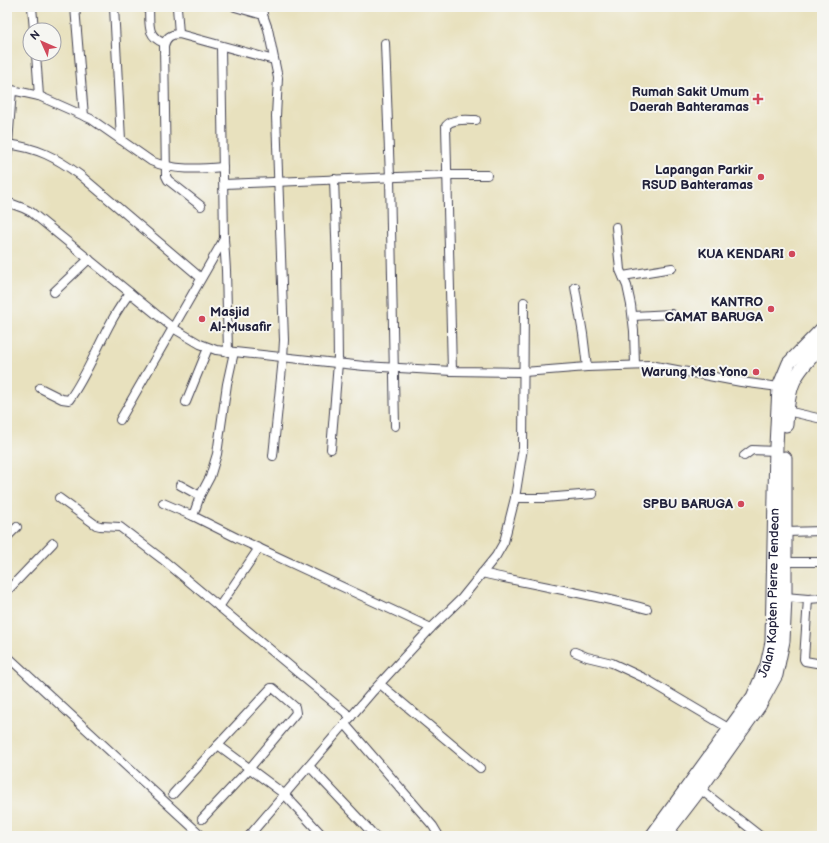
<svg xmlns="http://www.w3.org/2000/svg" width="829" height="843" viewBox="0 0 829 843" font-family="'Balsamiq Sans',sans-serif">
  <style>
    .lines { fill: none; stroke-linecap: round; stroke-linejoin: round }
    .minor-casing { stroke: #403f4f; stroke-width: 10 }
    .trunk-casing { stroke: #403f4f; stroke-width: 15 }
    .minor { stroke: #fff; stroke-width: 8 }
    .trunk { stroke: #fff; stroke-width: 13 }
    .poi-dot { fill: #d1495b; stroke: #f6f6f2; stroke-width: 1.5 }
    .labels { text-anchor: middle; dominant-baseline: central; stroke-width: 4; stroke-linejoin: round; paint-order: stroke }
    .poi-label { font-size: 13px; font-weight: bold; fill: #22223b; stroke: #f6f6f2; text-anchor: end }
    .street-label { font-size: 13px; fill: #22223b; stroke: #f6f6f2 }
  </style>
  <rect width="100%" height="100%" fill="#f6f6f2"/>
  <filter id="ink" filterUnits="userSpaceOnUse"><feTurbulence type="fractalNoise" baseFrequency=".025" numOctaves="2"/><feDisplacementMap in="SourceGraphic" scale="8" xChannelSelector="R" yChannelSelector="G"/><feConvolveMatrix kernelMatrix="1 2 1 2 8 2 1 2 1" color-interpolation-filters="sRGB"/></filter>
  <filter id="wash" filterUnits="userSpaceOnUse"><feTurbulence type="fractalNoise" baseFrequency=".012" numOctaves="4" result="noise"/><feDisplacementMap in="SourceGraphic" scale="16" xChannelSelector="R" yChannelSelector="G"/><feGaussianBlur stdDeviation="0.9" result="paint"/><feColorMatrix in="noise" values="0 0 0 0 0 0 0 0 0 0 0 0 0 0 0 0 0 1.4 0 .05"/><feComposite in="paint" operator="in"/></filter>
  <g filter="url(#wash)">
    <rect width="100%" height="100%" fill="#e8e1be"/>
  </g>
  <g filter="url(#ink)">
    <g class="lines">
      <defs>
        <g id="minor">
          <path d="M32,7L34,30"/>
          <path d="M75,7L84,116"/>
          <path d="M114,7L121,140"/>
          <path d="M149,7C150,24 146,36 164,43"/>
          <path d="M177,7L179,34"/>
          <path d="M235,7L263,15"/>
          <path d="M262,7L263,15L268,29L278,78L276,116L284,340L283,358L273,456"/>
          <path d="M385,43L390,178L395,426"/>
          <path d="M221,46L224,239L226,270L228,352"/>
          <path d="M36,54L39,96"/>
          <path d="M7,144C38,148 55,157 80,175L201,278"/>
          <path d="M7,158L12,90L39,96L91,119L151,161C173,171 200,169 223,167"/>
          <path d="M224,184L447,175H487"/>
          <path d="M7,202L23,208L31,212L173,328L200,344L216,350L364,366L452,371L524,372L587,367L650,365L741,382L779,387"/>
          <path d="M201,206L168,180L166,176L164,46C166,37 171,34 179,34L274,60"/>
          <path d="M616,227L620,270L627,286L631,305L634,331L635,365"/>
          <path d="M623,276L672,268"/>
          <path d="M575,287L583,334L587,367"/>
          <path d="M54,292L89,259"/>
          <path d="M633,316L672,314"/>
          <path d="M452,371L446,126C452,118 467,120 476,120"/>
          <path d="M40,388L62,399L69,400C93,367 104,325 130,293"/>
          <path d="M186,402L208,348"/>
          <path d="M787,411L822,419"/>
          <path d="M120,420L224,239"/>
          <path d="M331,449L338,363L337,264L334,179"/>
          <path d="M744,456L752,450L777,451"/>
          <path d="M180,485L200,496L210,477L217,454L227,384L234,352"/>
          <path d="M200,496L193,516L237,538L431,628"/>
          <path d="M59,498L96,525L100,526L120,527L162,559L351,717"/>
          <path d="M515,498H544L593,494"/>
          <path d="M163,503L193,516"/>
          <path d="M786,532L822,531"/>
          <path d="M7,537L17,527"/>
          <path d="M785,562H822"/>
          <path d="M482,573C537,586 592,594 647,609"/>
          <path d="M7,591L53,543"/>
          <path d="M785,597L808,599L822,598"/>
          <path d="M808,599L804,659L805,661L822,664"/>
          <path d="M219,607L259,548"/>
          <path d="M575,652L587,657L612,663L644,678L730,729"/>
          <path d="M7,656L202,836"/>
          <path d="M380,684L480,768"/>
          <path d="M345,724L433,826L439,836"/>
          <path d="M309,766L375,836"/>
          <path d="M700,789L760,836"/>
          <path d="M173,794L218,745"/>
          <path d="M202,819L249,769L296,713L295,707L273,688H271L218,745L284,794L323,836"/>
          <path d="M249,836L373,691L431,628L462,598L496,556L504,542L515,498L523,448L524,302"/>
        </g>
        <g id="trunk">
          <path d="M786,425C788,385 793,374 822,346"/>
          <path id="s1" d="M652,836L753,697L767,665L772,642L776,446L779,387L789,363L822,329"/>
          <path d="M664,836L700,789L759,706L776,675L783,641L785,597V458"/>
        </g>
      </defs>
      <!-- minor casing -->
      <use href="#minor" class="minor-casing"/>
      <!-- trunk casing -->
      <use href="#trunk" class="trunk-casing"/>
      <!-- minor -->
      <use href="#minor" class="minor"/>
      <!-- trunk -->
      <use href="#trunk" class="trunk"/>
    </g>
  </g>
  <!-- markers -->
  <g class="poi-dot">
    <path d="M756 93h4v4h4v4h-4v4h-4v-4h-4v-4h4z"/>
    <circle cx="761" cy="177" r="4"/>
    <circle cx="792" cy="254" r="4"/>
    <circle cx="771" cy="309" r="4"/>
    <circle cx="202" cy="319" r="4"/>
    <circle cx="756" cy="372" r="4"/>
    <circle cx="741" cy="504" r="4"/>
  </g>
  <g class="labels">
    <!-- poi labels -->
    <g class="poi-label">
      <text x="749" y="92">Rumah Sakit Umum<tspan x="749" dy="15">Daerah Bahteramas</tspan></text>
      <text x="753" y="170">Lapangan Parkir<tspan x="753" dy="15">RSUD Bahteramas</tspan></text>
      <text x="784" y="254">KUA KENDARI</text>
      <text x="763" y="302">KANTRO<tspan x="763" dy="15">CAMAT BARUGA</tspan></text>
      <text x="210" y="312" text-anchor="start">Masjid<tspan x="210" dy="15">Al-Musafir</tspan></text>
      <text x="748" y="372">Warung Mas Yono</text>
      <text x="733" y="504">SPBU BARUGA</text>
    </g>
    <!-- street labels -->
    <g class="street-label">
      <text stroke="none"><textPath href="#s1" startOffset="279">Jalan Kapten Pierre Tendean</textPath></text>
    </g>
  </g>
  <!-- margin -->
  <rect width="829" height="843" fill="none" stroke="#f6f6f2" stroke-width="24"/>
  <!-- north arrow -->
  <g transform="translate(42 42) rotate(315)"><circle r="19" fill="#f6f6f2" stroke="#a1a1a9"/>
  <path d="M0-3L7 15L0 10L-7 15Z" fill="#d1495b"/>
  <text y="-6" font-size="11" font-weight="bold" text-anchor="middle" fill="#22223b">N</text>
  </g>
</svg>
